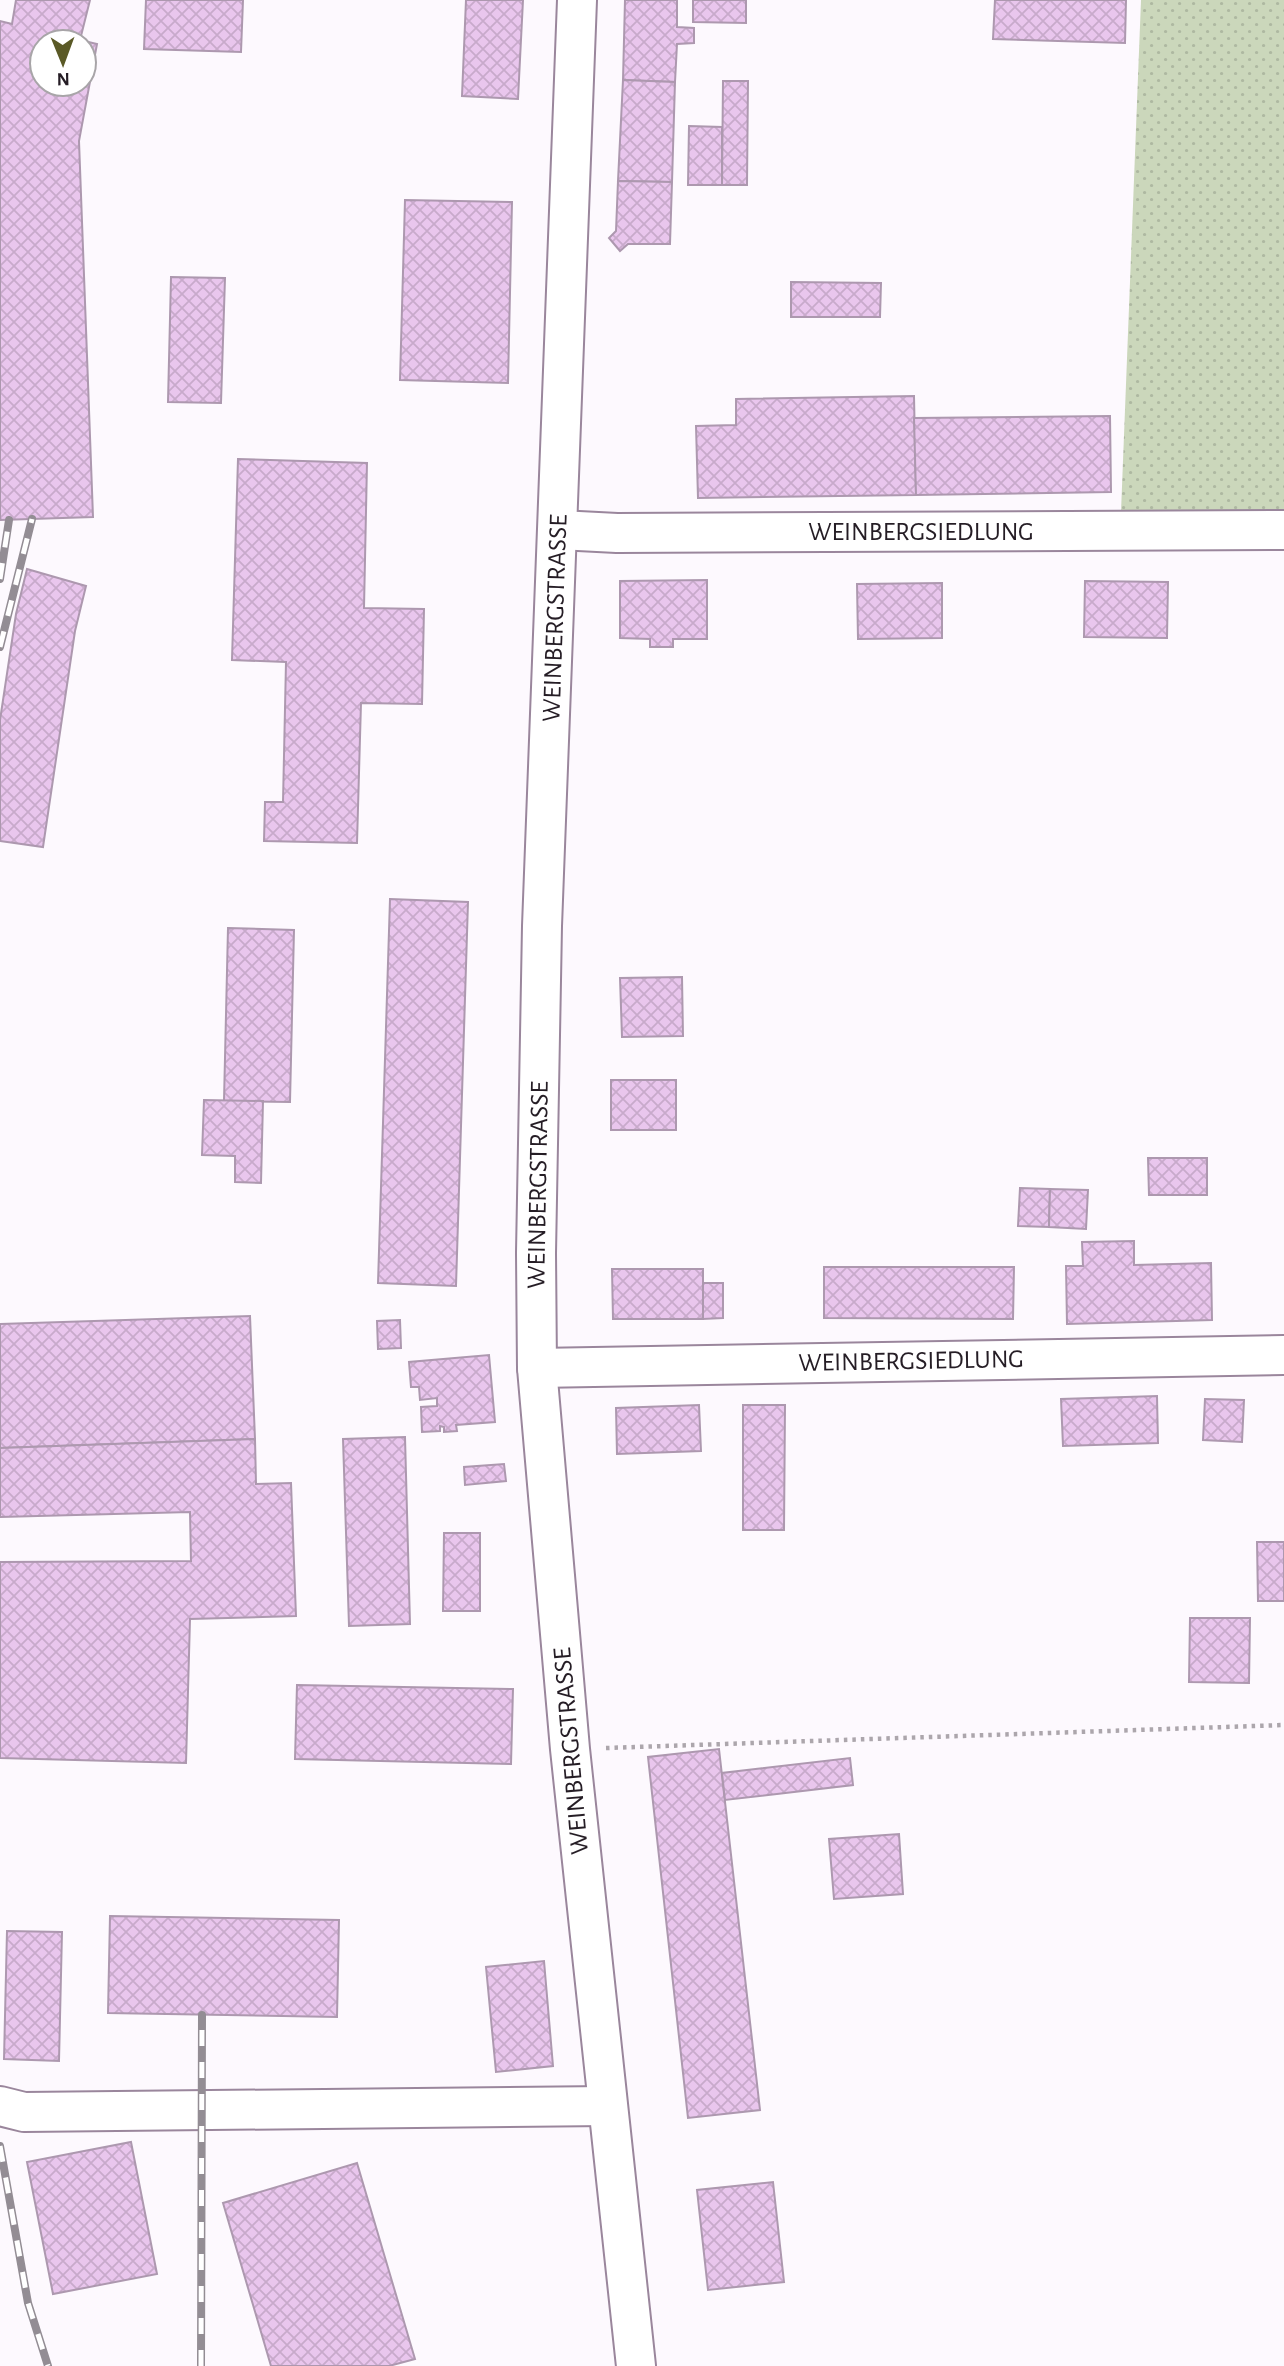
<svg xmlns="http://www.w3.org/2000/svg" width="1284" height="2366" viewBox="0 0 1284 2366" font-family="'Alegreya Sans',sans-serif">
  <style>
    .garden { fill: url(#garden-dots) }
    .building { fill: url(#building-cross-hatch); stroke: #ad98af; stroke-width: 2; fill-rule: evenodd }
    .lines { fill: none; stroke-linecap: round; stroke-linejoin: round }
    .minor-casing { stroke: #9a869c; stroke-width: 42 }
    .path { stroke: #aca6ac; stroke-width: 4.5; stroke-dasharray: 3.5 5; stroke-linecap: butt }
    .minor { stroke: #fff; stroke-width: 38 }
    .rail-casing { stroke: #938d94; stroke-width: 8 }
    .rail { stroke: #fff; stroke-width: 5; stroke-dasharray: 16; stroke-linecap: butt }
    .labels { text-anchor: middle; dominant-baseline: central; stroke-width: 7; stroke-linejoin: round; paint-order: stroke }
    .street-label { font-size: 26px; fill: #251d25; stroke: #fff }
  </style>
  <defs>
    <pattern id="garden-dots" width="8" height="8" patternUnits="userSpaceOnUse" patternTransform="scale(1.75)"><rect width="8" height="8" fill="#cbd7bb"/><path d="M2 2h.1M6 6h.1" fill="none" stroke="#aeb8a1" stroke-width="1.8" stroke-linecap="round"/></pattern>
    <pattern id="building-cross-hatch" width="8" height="8" patternUnits="userSpaceOnUse" patternTransform="scale(1.75)"><rect width="8" height="8" fill="#e9c6ed"/><path d="M0 0l8 8M0 8l8-8" fill="none" stroke="#c8aacb"/></pattern>
  </defs>
  <rect width="100%" height="100%" fill="#fdf9fe"/>
  <!-- garden -->
  <path class="garden" d="M1141,0H1284V510L1121,512Z"/>
  <!-- building -->
  <g class="building">
    <path d="M16,0H90L80,40L97,44L79,141L93,517L0,520V21L12,24ZM42,42H84V84H42Z"/>
    <path d="M146,0H243L241,52L144,49Z"/>
    <path d="M466,0H523L518,99L462,96Z"/>
    <path d="M625,0H677V27L694,28V43L677,44L675,82L623,80Z"/>
    <path d="M693,0H746V23L693,22Z"/>
    <path d="M995,0H1126L1125,43L993,39Z"/>
    <path d="M623,80L675,82L672,182L618,181Z"/>
    <path d="M723,81H748L747,185H722Z"/>
    <path d="M689,126L722,127V185H688Z"/>
    <path d="M618,181L672,182L670,244H628L620,251L609,238L616,231Z"/>
    <path d="M405,200L512,202L508,383L400,380Z"/>
    <path d="M171,277L225,278L221,403L168,402Z"/>
    <path d="M791,282L881,283L880,317H791Z"/>
    <path d="M914,396L916,495L698,498L696,426L736,425V399Z"/>
    <path d="M1110,416L1111,492L916,495L914,418Z"/>
    <path d="M238,459L367,463L364,608L424,609L422,704L361,703L357,843L264,841L265,802H283L286,662L232,660Z"/>
    <path d="M27,569L86,586L75,631L43,847L0,841V720L16,614Z"/>
    <path d="M707,580V639H673V647H650V639L620,638V581Z"/>
    <path d="M1085,581L1168,582L1167,638L1084,637Z"/>
    <path d="M942,583V638L858,639L857,584Z"/>
    <path d="M390,899L468,902L456,1286L378,1283Z"/>
    <path d="M228,928L294,930L290,1102L224,1101Z"/>
    <path d="M682,977L683,1036L622,1037L620,978Z"/>
    <rect x="611" y="1080" width="65" height="50"/>
    <path d="M204,1100L263,1101L261,1183L235,1182V1156L202,1155Z"/>
    <path d="M1148,1158H1207V1195H1149Z"/>
    <path d="M1020,1188L1050,1189L1049,1227L1018,1226Z"/>
    <path d="M1050,1189L1088,1190L1086,1229L1049,1227Z"/>
    <path d="M1134,1241V1265L1211,1263L1212,1320L1067,1324L1066,1266H1083L1082,1242Z"/>
    <path d="M824,1267H1014L1013,1319L824,1318Z"/>
    <path d="M612,1269H703V1319H613Z"/>
    <path d="M703,1283H723V1318L703,1319Z"/>
    <path d="M250,1316L255,1439L0,1448V1324Z"/>
    <path d="M400,1320L401,1348L378,1349L377,1321Z"/>
    <path d="M489,1355L495,1422L456,1425L457,1431L444,1432V1427L440,1426V1431L422,1432L421,1407L437,1406V1398L420,1400L419,1387H411L409,1362Z"/>
    <path d="M1157,1396L1158,1443L1063,1446L1061,1399Z"/>
    <path d="M1205,1399L1244,1400L1242,1442L1203,1440Z"/>
    <path d="M699,1405L701,1451L617,1454L616,1408Z"/>
    <path d="M743,1405H785L784,1530H743Z"/>
    <path d="M405,1437L410,1624L349,1626L343,1439Z"/>
    <path d="M255,1439L256,1484L291,1483L296,1616L190,1619L186,1763L0,1758V1562L191,1561L190,1512L0,1517V1448Z"/>
    <path d="M504,1464L506,1481L465,1485L464,1467Z"/>
    <path d="M444,1533H480V1611H443Z"/>
    <path d="M1257,1542H1284V1601H1258Z"/>
    <path d="M1190,1618H1250L1249,1683L1189,1682Z"/>
    <path d="M297,1685L513,1689L511,1764L295,1759Z"/>
    <path d="M719,1749L760,2110L688,2118L648,1757Z"/>
    <path d="M850,1758L853,1785L725,1800L722,1773Z"/>
    <path d="M899,1834L903,1894L834,1899L829,1839Z"/>
    <path d="M110,1916L339,1920L337,2017L108,2013Z"/>
    <path d="M7,1931L62,1932L59,2061L4,2059Z"/>
    <path d="M544,1961L553,2066L496,2072L486,1967Z"/>
    <path d="M131,2142L157,2274L53,2294L27,2162Z"/>
    <path d="M357,2163L415,2359L389,2366H271L223,2203Z"/>
    <path d="M773,2182L784,2282L708,2290L697,2190Z"/>
  </g>
  <g class="lines">
    <defs>
      <g id="minor">
        <path d="M577,0L542,926L536,1253L537,1368L570,1749L636,2366"/>
        <path d="M559,530L617,533L1284,530"/>
        <path d="M537,1368L1284,1355"/>
        <path d="M0,2106L24,2112L607,2106"/>
      </g>
    </defs>
    <!-- minor casing -->
    <use href="#minor" class="minor-casing"/>
    <!-- path -->
    <path class="path" d="M606,1748L1284,1725"/>
    <!-- minor -->
    <use href="#minor" class="minor"/>
    <defs>
      <g id="rail">
        <path d="M0,579L9,520"/>
        <path d="M0,647L32,519"/>
        <path d="M0,2146L28,2303L48,2366"/>
        <path d="M201,2366L202,2015"/>
      </g>
    </defs>
    <!-- rail casing -->
    <use href="#rail" class="rail-casing"/>
    <!-- rail -->
    <use href="#rail" class="rail"/>
  </g>
  <g class="labels">
    <!-- street labels -->
    <g class="street-label">
      <text x="921" y="532">WEINBERGSIEDLUNG</text>
      <text transform="translate(555 618) rotate(-88)">WEINBERGSTRASSE</text>
      <text transform="translate(538 1185) rotate(-89)">WEINBERGSTRASSE</text>
      <text transform="translate(911 1361) rotate(-1)">WEINBERGSIEDLUNG</text>
      <text transform="translate(571 1751) rotate(-95)">WEINBERGSTRASSE</text>
    </g>
  </g>
  <!-- north arrow -->
  <g transform="translate(63 63) rotate(179)"><circle r="33" fill="#ffffff" stroke="#a8a5a8" stroke-width="2"/>
  <path d="M0-5L12 26L0 18L-12 26Z" fill="#5a5926"/>
  <text y="-10" font-size="19" font-weight="bold" text-anchor="middle" fill="#251d25">N</text>
  </g>
</svg>
